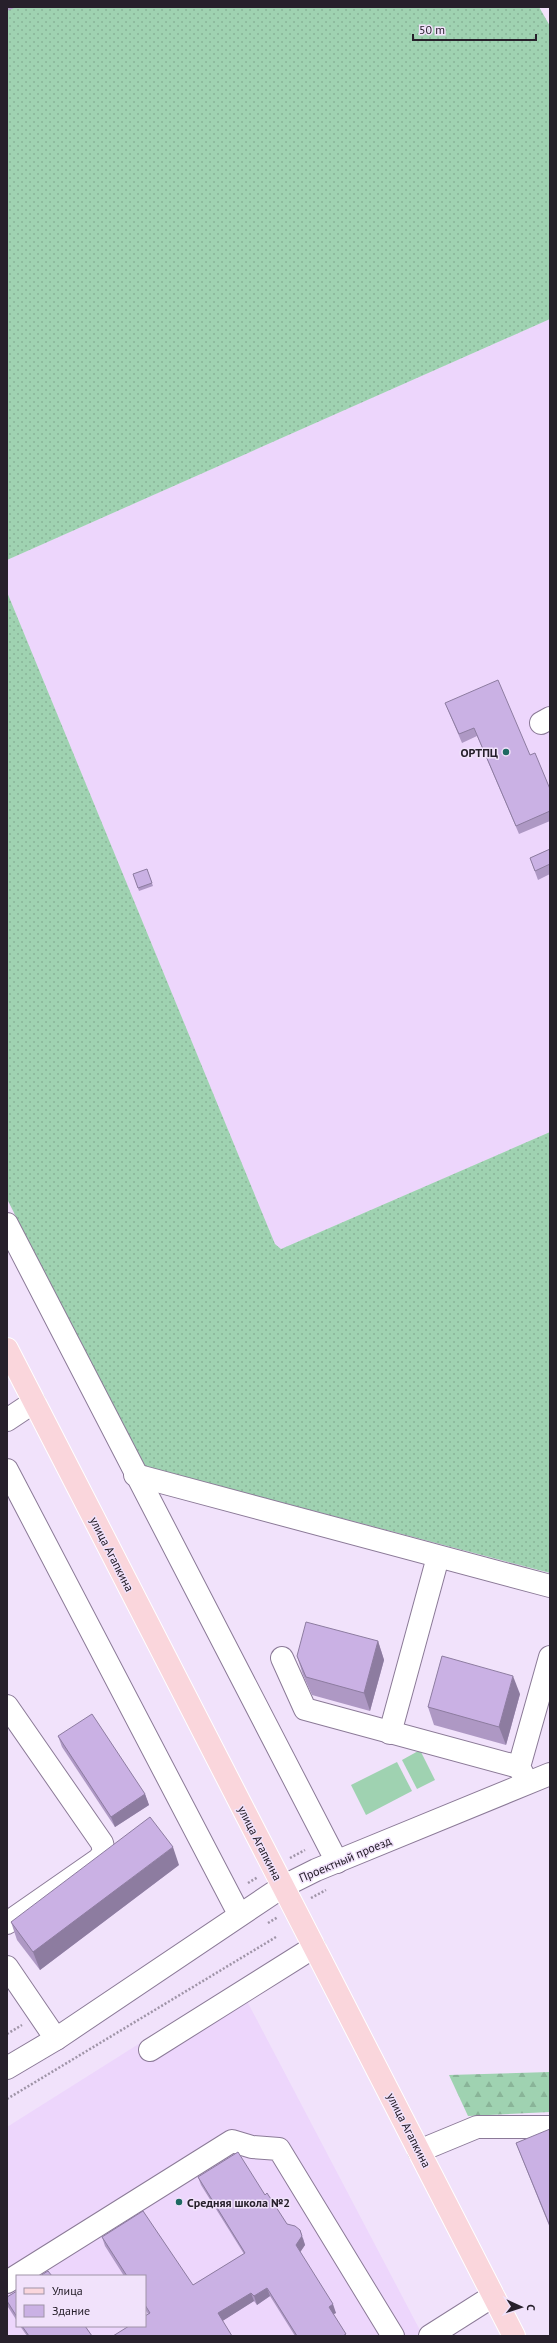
<svg xmlns="http://www.w3.org/2000/svg" width="557" height="2343" viewBox="0 0 557 2343" font-family="'PT Sans',sans-serif">
  <style>
    .built { fill: #edd6fc; fill-rule: evenodd }
    .grass { fill: url(#grass-dots) }
    .forest { fill: url(#forest-firs) }
    .pitch { fill: #9fd2b1 }
    .lines { fill: none; stroke-linecap: round; stroke-linejoin: round }
    .minor-casing { stroke: #8b7a97; stroke-width: 24 }
    .major-casing { stroke: #fff; stroke-width: 24 }
    .path { stroke: #9f94a7; stroke-width: 2.5; stroke-dasharray: 2 2; stroke-linecap: butt }
    .minor { stroke: #fff; stroke-width: 22 }
    .major { stroke: #fad6dc; stroke-width: 22 }
    .wall { fill: #ae98c4 }
    .shaded-wall { fill: #8d7ca0 }
    .building { fill: #cab1e4; stroke: #8d7ca0 }
    .poi-dot { fill: #1e6962; stroke: #f1e2fb; stroke-width: 1.5 }
    .labels { text-anchor: middle; dominant-baseline: central; stroke-width: 3; stroke-linejoin: round; paint-order: stroke }
    .poi-label { font-size: 12px; font-weight: bold; fill: #27202b; stroke: #f1e2fb; text-anchor: end }
    .street-label { font-size: 12px; fill: #27202b; stroke: #f1e2fb }
  </style>
  <defs>
    <pattern id="grass-dots" width="8" height="8" patternUnits="userSpaceOnUse"><rect width="8" height="8" fill="#9fd2b1"/><path d="M2 2h.1M6 6h.1" fill="none" stroke="#89b498" stroke-width="1.8" stroke-linecap="round"/></pattern>
    <pattern id="forest-firs" width="22" height="20" patternUnits="userSpaceOnUse"><rect width="22" height="20" fill="#9fd2b1"/><path d="M5 1l3.5 6h-7zM16 11l3.5 6h-7z" fill="#89b498"/></pattern>
  </defs>
  <rect width="100%" height="100%" fill="#f1e2fb"/>
  <!-- built -->
  <g class="built">
    <path d="M550,319V1132L281,1249L275,1244L7,592V560Z"/>
    <path d="M237,1982L423,2336H7V2127ZM17,2276H145V2326H17Z"/>
  </g>
  <!-- grass -->
  <g class="grass">
    <path d="M13,7H539L550,26V319L7,560V11Z"/>
    <path d="M7,592L275,1244L281,1249L550,1132V1573L143,1466L7,1199Z"/>
  </g>
  <!-- forest -->
  <path class="forest" d="M550,2072V2112L468,2116L449,2075Z"/>
  <!-- pitch -->
  <g class="pitch">
    <path d="M420,1750L435,1780L417,1789L402,1760Z"/>
    <path d="M397,1762L412,1791L366,1815L351,1785Z"/>
  </g>
  <g class="lines">
    <defs>
      <g id="minor">
        <path d="M541,723L550,718"/>
        <path d="M7,1224L337,1862"/>
        <path d="M7,1420L34,1402"/>
        <path d="M7,1470L239,1914"/>
        <path d="M135,1475L550,1586"/>
        <path d="M282,1658L305,1709L519,1767"/>
        <path d="M7,1706L102,1843L104,1852L99,1859L7,1923"/>
        <path d="M390,1733L438,1557"/>
        <path d="M526,1780L519,1767L550,1657"/>
        <path d="M7,1967L56,2039"/>
        <path d="M150,2050L314,1947"/>
        <path d="M7,2068L56,2039L282,1887L316,1870L550,1774"/>
        <path d="M419,2151L477,2127H550"/>
        <path d="M7,2282L232,2141L252,2147L279,2149L393,2336"/>
        <path d="M430,2336L493,2296"/>
      </g>
      <path id="major" d="M7,1349L514,2336"/>
    </defs>
    <!-- minor casing -->
    <use href="#minor" class="minor-casing"/>
    <!-- major casing -->
    <use href="#major" class="major-casing"/>
    <!-- path -->
    <g class="path">
      <path d="M290,1858L305,1850"/>
      <path d="M248,1883L258,1877"/>
      <path d="M311,1898L326,1890"/>
      <path d="M268,1923L278,1917"/>
      <path d="M7,2034L22,2025"/>
      <path d="M7,2099L276,1937"/>
    </g>
    <!-- minor -->
    <use href="#minor" class="minor"/>
    <!-- major -->
    <use href="#major" class="major"/>
  </g>
  <!-- wall -->
  <g class="wall">
    <path d="M7,7H14V8L7,11Z"/>
    <path d="M445,703L530,755L550,789V821L519,834L477,736L462,743Z"/>
    <path d="M550,849V874L538,880L530,858Z"/>
    <path d="M147,869L153,886L139,891L133,874Z"/>
    <path d="M378,1641L384,1660L370,1711L312,1695L303,1675L297,1656Z"/>
    <path d="M520,1694L506,1745L434,1725L428,1707Z"/>
    <path d="M58,1736L145,1794L149,1805L115,1827L62,1747Z"/>
    <path d="M179,1865L40,1970L17,1940L11,1922Z"/>
    <path d="M550,2130V2228L523,2161L516,2143Z"/>
    <path d="M198,2177L265,2195L287,2224L303,2238L305,2245L300,2252L336,2313L333,2314L346,2336H295L270,2296L257,2305L254,2301L222,2321L148,2314L145,2309V2276H124L105,2246L102,2237L193,2285L244,2254L201,2185Z"/>
    <path d="M17,2291V2321L8,2307L7,2303V2297Z"/>
    <path d="M20,2326H85L92,2336H27Z"/>
  </g>
  <!-- shaded-wall -->
  <g class="shaded-wall">
    <path d="M378,1641L384,1660L370,1711L364,1693Z"/>
    <path d="M513,1676L520,1694L506,1745L499,1727Z"/>
    <path d="M145,1794L149,1805L115,1827L111,1817Z"/>
    <path d="M173,1847L179,1865L40,1970L33,1952Z"/>
    <path d="M300,2230L305,2245L299,2254L296,2245Z"/>
    <path d="M267,2288L270,2296L257,2305L254,2296Z"/>
    <path d="M251,2293L254,2301L221,2322L218,2313Z"/>
    <path d="M333,2304L336,2313L332,2315L329,2307Z"/>
  </g>
  <!-- building -->
  <g class="building">
    <path d="M498,680L530,755L535,753L550,789V811L516,826L474,728L459,734L445,703Z"/>
    <path d="M550,849V864L535,871L530,858Z"/>
    <path d="M147,869L152,883L138,888L133,874Z"/>
    <path d="M306,1622L378,1641L364,1693L306,1677L297,1656Z"/>
    <path d="M442,1656L513,1676L499,1727L428,1707Z"/>
    <path d="M92,1714L145,1794L111,1817L58,1736Z"/>
    <path d="M150,1817L173,1847L33,1952L11,1922Z"/>
    <path d="M550,2129V2226L516,2143Z"/>
    <path d="M238,2152L265,2195L267,2193L287,2224L295,2226L300,2230L302,2236L296,2245L333,2304L329,2307L346,2334L343,2336H297L267,2288L254,2296L251,2293L218,2313L232,2336H113L129,2326H145V2316L150,2313L145,2305V2276H127L102,2237L143,2211L193,2285L245,2253L198,2177Z"/>
    <path d="M48,2271L52,2276H40Z"/>
    <path d="M17,2291V2317L7,2301V2297Z"/>
    <path d="M22,2326H85L92,2336H29Z"/>
  </g>
  <!-- markers -->
  <g class="poi-dot">
    <circle cx="506" cy="752" r="4"/>
    <circle cx="179" cy="2202" r="4"/>
  </g>
  <g class="labels">
    <!-- poi labels -->
    <g class="poi-label">
      <text x="498" y="752">ОРТПЦ</text>
      <text x="187" y="2202" text-anchor="start">Средняя школа №2</text>
    </g>
    <!-- street labels -->
    <g class="street-label">
      <text transform="translate(112 1554) rotate(63)">улица Агапкина</text>
      <text transform="translate(260 1843) rotate(63)">улица Агапкина</text>
      <text transform="translate(345 1859) rotate(-23)">Проектный проезд</text>
      <text transform="translate(409 2130) rotate(63)">улица Агапкина</text>
    </g>
  </g>
  <!-- border -->
  <rect width="557" height="2343" fill="none" stroke="#27202b" stroke-width="16"/>
  <!-- legend -->
  <rect x="16" y="2275" width="130" height="52" fill="#f1e2fb" stroke="#a094a8"/>
  <rect x="24" y="2288" width="20" height="6" fill="#fad6dc" stroke="#a094a8"/>
  <text x="52" y="2295" font-size="12" fill="#27202b">Улица</text>
  <rect x="24" y="2305" width="20" height="12" fill="#cab1e4" stroke="#a094a8"/>
  <text x="52" y="2315" font-size="12" fill="#27202b">Здание</text>
  <!-- north arrow -->
  <g transform="translate(521 2307) rotate(93)" stroke="#f1e2fb" stroke-width="3" paint-order="stroke">
  <path d="M0-3L7 15L0 10L-7 15Z" fill="#27202b"/>
  <text y="-6" font-size="11" font-weight="bold" text-anchor="middle" fill="#27202b">С</text>
  </g>
  <!-- scale -->
  <path d="M413 34v6h123v-6" fill="none" stroke="#27202b" stroke-width="2"/>
  <text x="419" y="34" font-size="12" fill="#27202b" stroke="#f1e2fb" stroke-width="3" paint-order="stroke">50 m</text>
</svg>
